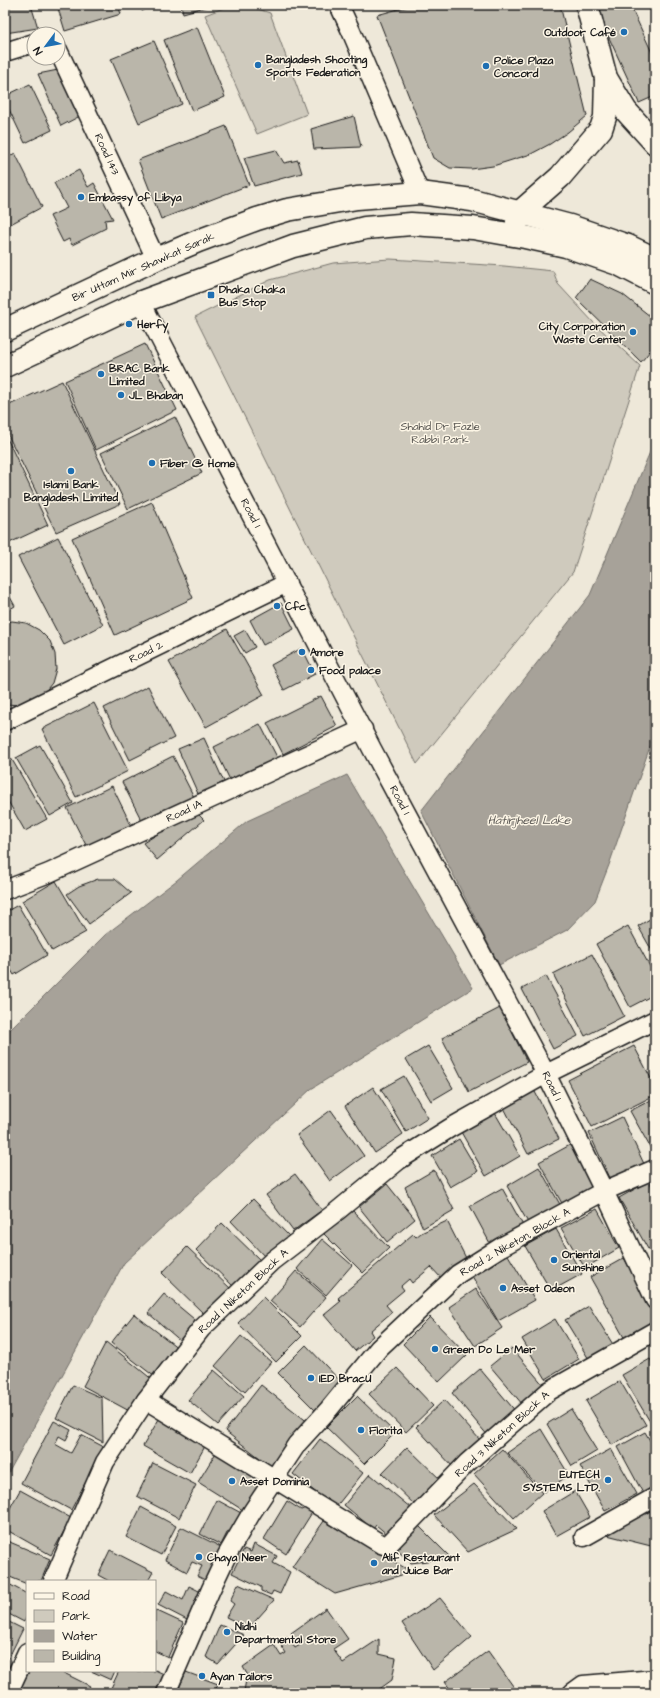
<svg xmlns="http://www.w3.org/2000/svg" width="660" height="1698" viewBox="0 0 660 1698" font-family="'Architects Daughter',sans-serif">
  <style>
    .green { fill: #cfcabd; stroke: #76736c }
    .water { fill: #a7a299; stroke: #6f6c67 }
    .building { fill: #bab6aa; stroke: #1c1c1c }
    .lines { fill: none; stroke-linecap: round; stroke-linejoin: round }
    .minor-casing { stroke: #1c1c1c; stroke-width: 21 }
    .major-casing { stroke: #1c1c1c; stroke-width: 25 }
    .minor { stroke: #fcf5e5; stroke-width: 18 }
    .major { stroke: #fcf5e5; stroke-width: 22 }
    .poi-dot { fill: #1f6fb2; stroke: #fcf5e5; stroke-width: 1.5 }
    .labels { text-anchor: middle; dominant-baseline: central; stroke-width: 3; stroke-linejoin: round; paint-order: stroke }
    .poi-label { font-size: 11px; font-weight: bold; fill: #1c1c1c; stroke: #fcf5e5; text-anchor: start }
    .street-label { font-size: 11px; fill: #1c1c1c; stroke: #fcf5e5 }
    .park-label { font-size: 11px; fill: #52504c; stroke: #fcf5e5 }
    .water-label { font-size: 12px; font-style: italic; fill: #5b5854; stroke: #fcf5e5 }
  </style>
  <rect width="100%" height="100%" fill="#eee8d9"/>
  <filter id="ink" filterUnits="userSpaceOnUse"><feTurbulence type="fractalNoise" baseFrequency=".025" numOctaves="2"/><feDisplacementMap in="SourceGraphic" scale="8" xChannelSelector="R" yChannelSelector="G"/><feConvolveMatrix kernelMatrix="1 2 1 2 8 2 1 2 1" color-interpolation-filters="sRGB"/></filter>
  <g filter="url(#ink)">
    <!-- green -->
    <g class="green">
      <path d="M231,5H245L270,13L307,114L257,134L205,15Z"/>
      <path d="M390,259L504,266L553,271L558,284L594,323L640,366L573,572L417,764L195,317L270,280L333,263Z"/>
    </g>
    <!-- water -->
    <g class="water">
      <path d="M655,440V732L609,865L595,901L567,930L499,965L421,811L590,595Z"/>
      <path d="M347,775L473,988L311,1089L124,1263L5,1479V1035L105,935L177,880L247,821Z"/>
    </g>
    <!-- building -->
    <g class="building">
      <path d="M5,5H31L38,28L5,33Z"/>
      <path d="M57,5H118L121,14L65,31Z"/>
      <path d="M139,5H155L142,11Z"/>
      <path d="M181,5H212L183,13Z"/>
      <path d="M413,5H560L587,116L568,132L550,144L531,154L493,166L471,169L450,168L433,158L377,15Z"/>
      <path d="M594,5H630L655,59V96L639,103Z"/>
      <path d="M197,27L225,97L192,111L164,40Z"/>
      <path d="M154,41L182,104L139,123L111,59Z"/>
      <path d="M58,70L80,116L61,126L38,74Z"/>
      <path d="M30,84L52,130L25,143L5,101V96Z"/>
      <path d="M354,116L361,147L314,149L311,129Z"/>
      <path d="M226,126L249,185L161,219L138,160Z"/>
      <path d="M276,150L284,163L298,160L302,173L254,186L244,158Z"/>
      <path d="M15,153L42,207L5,227V159Z"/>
      <path d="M79,170L88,187L94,183L113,219L105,220L106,228L72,245L69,239L63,242L50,216L67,208L54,183Z"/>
      <path d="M590,279L622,294L655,320V345L641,362L576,298Z"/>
      <path d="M145,344L177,410L96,450L65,381Z"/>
      <path d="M62,381L120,504L56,532L5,429V407Z"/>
      <path d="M175,417L202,473L128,509L101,453Z"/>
      <path d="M5,434L48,525L5,545Z"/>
      <path d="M152,502L193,598L115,635L72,538Z"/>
      <path d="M58,537L103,625L64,645L18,557Z"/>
      <path d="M5,588L15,606L5,612Z"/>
      <path d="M281,603L294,629L263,645L250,620Z"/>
      <path d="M12,621L26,623L39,630L50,641L55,654L56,669L52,683L43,694L19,705L5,704V623Z"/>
      <path d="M227,629L264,695L206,727L169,662Z"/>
      <path d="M245,630L255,647L245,653L234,636Z"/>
      <path d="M302,648L315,674L284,690L271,665Z"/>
      <path d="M148,686L174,738L130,760L104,708Z"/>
      <path d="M321,696L337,726L283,754L267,723Z"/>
      <path d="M94,703L128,771L76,797L42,729Z"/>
      <path d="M260,724L278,759L231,782L214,747Z"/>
      <path d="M204,738L225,784L199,796L178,749Z"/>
      <path d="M40,745L73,803L50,816L16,758Z"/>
      <path d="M173,756L195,799L144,825L122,782Z"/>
      <path d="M11,758L47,819L25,831L5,796V762Z"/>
      <path d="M112,786L132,827L88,849L67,808Z"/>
      <path d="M195,811L204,820L157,860L143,843Z"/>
      <path d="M98,879H115L131,893L89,924L67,894L79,886Z"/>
      <path d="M56,881L86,932L52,951L22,901Z"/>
      <path d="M18,905L47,955L14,975L5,960V912Z"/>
      <path d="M655,916V956L638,926Z"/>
      <path d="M628,926L655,976V994L630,1007L596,944Z"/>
      <path d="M592,954L624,1016L585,1036L553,974Z"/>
      <path d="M5,969L10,977L5,979Z"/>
      <path d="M546,976L578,1036L553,1049L522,989Z"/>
      <path d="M500,1008L527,1062L469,1092L442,1038Z"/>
      <path d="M428,1046L453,1088L431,1101L406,1059Z"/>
      <path d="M634,1046L655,1086V1095L592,1127L568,1080Z"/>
      <path d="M655,1047V1057L650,1049Z"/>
      <path d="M404,1076L428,1118L406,1132L381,1089Z"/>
      <path d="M373,1087L403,1134L375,1153L345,1106Z"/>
      <path d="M533,1088L559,1139L528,1154L502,1104Z"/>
      <path d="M655,1098V1156L630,1111Z"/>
      <path d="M331,1110L364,1156L330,1181L297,1135Z"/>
      <path d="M495,1113L520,1156L486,1176L461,1132Z"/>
      <path d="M622,1117L645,1166L612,1182L589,1133Z"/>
      <path d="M459,1139L478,1171L450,1187L432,1156Z"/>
      <path d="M570,1145L595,1190L564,1207L539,1162Z"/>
      <path d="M539,1167L562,1208L530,1226L507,1186Z"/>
      <path d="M434,1170L454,1210L423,1228L405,1187Z"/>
      <path d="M295,1174L322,1210L293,1231L266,1195Z"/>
      <path d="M649,1181L655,1192V1245L648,1249L619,1198Z"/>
      <path d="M387,1184L415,1219L387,1242L359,1207Z"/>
      <path d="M502,1188L525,1229L492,1247L470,1206Z"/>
      <path d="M253,1199L289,1236L266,1258L231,1221Z"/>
      <path d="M350,1208L389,1248L363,1273L324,1234Z"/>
      <path d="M597,1209L619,1248L585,1268L561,1228Z"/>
      <path d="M447,1221L467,1260L441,1278L431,1267L412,1283L409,1279L401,1286L404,1290L386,1305L392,1312L370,1331L373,1336L355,1351L324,1315L341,1301L338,1298L413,1234L416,1237L421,1233Z"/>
      <path d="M222,1223L261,1261L235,1288L196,1250Z"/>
      <path d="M556,1229L582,1274L551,1291L525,1246Z"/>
      <path d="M322,1239L352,1265L326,1295L297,1269Z"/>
      <path d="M187,1247L231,1289L205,1315L162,1273Z"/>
      <path d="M508,1255L535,1300L498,1321L472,1276Z"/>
      <path d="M624,1258L655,1312V1325L626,1341L590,1277Z"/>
      <path d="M296,1271L326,1297L300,1327L270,1301Z"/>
      <path d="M476,1289L502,1328L475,1346L449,1307Z"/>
      <path d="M164,1294L200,1324L183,1343L148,1313Z"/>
      <path d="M263,1297L302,1336L276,1362L238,1323Z"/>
      <path d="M589,1306L614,1346L590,1361L565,1320Z"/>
      <path d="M134,1314L178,1348L155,1377L111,1343Z"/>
      <path d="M430,1317L467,1355L439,1382L403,1344Z"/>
      <path d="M555,1319L579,1359L546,1379L522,1339Z"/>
      <path d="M241,1336L271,1362L245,1392L215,1366Z"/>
      <path d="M106,1342L154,1381L133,1413L83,1386Z"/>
      <path d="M306,1345L343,1384L316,1411L278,1373Z"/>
      <path d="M512,1348L545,1387L523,1405L490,1366Z"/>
      <path d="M650,1359L655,1367V1430L622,1375Z"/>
      <path d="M397,1368L433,1406L406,1432L369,1394Z"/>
      <path d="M480,1369L517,1413L489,1437L452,1393Z"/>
      <path d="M214,1370L244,1396L218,1425L188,1400Z"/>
      <path d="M620,1381L646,1425L612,1445L586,1401Z"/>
      <path d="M73,1385L102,1398L103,1442L56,1418Z"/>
      <path d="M261,1385L309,1423L274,1469L225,1431Z"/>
      <path d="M357,1396L395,1433L364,1464L326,1427Z"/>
      <path d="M444,1400L481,1441L453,1467L416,1427Z"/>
      <path d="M571,1409L597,1451L572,1466L547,1424Z"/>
      <path d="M162,1414L208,1441L190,1473L143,1446Z"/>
      <path d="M54,1421L71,1430L66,1440L59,1436L55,1444L71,1453L81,1435L104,1447L71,1510L21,1483Z"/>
      <path d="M541,1429L569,1475L544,1492L507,1453Z"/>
      <path d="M645,1432L655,1449V1491L645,1497L618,1447Z"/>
      <path d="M320,1439L363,1473L335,1508L293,1474Z"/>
      <path d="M407,1447L445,1484L420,1510L382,1473Z"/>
      <path d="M502,1449L542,1493L514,1518L474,1474Z"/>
      <path d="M611,1449L637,1494L605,1511L580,1466Z"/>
      <path d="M217,1451L265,1481L246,1512L198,1482Z"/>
      <path d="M153,1463L196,1485L179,1518L137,1496Z"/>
      <path d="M370,1474L411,1508L388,1535L376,1525L373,1529L344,1505Z"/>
      <path d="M474,1484L517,1529L468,1552L434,1515Z"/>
      <path d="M20,1490L71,1518L51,1555L5,1529V1517Z"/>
      <path d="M575,1491L590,1517L556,1536L542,1511Z"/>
      <path d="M217,1500L243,1514L233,1534L228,1531L221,1545L200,1534Z"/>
      <path d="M287,1501L301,1510L308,1507L313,1511L286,1554L264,1539Z"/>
      <path d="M655,1504V1547L607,1535Z"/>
      <path d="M141,1507L176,1526L161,1555L126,1537Z"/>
      <path d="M324,1521L412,1572L335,1594L292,1567Z"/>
      <path d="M419,1526L451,1558L411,1563L396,1549Z"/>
      <path d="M181,1527L233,1553L217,1586L197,1576L202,1566L192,1562L187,1572L165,1560Z"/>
      <path d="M5,1540L50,1559L41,1581H27V1584L5,1575Z"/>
      <path d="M254,1544L277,1556L273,1563L290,1572L280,1594L273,1591L271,1595L261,1591V1587L232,1573L244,1549L251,1552Z"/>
      <path d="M110,1550L153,1572L148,1581H109L98,1575Z"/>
      <path d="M5,1582L27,1594V1616L24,1622L5,1612Z"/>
      <path d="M238,1584L274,1600L249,1628L226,1617L234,1604L230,1601Z"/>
      <path d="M189,1586L203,1593L189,1621L158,1605L166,1591L183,1600Z"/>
      <path d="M440,1598L472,1637L433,1670L402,1623Z"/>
      <path d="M326,1608L348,1639L333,1649L343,1663L379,1639V1654L396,1658L392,1680L374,1693H254L244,1691L247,1674L243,1667L274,1645L281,1656L286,1653L279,1642L287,1636L295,1648L300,1645L291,1633Z"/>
      <path d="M155,1610L183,1623L168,1657L155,1651Z"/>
      <path d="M5,1620L23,1629L8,1659L5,1658Z"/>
      <path d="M220,1625L244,1635L218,1664L206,1657Z"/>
      <path d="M488,1651L518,1693H453L445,1682Z"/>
      <path d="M155,1670L164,1674L155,1693H123L111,1688L119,1671H155Z"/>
      <path d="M29,1671H60L90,1686L86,1693H18Z"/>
      <path d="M91,1671H115L111,1680Z"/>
      <path d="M186,1672L218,1684L214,1693H177Z"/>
    </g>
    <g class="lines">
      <defs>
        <g id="minor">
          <path d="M339,5L351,31L420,193"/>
          <path d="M58,50L156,259"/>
          <path d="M5,52L34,43"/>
          <path d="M141,302L372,749L546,1074L604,1191L655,1300"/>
          <path d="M5,721L287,583"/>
          <path d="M5,890L49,873L363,729"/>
          <path d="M146,1400L381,1544L387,1546L467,1463L549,1391L655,1331"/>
          <path d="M584,1537L655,1497"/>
          <path d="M53,1581L105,1462L146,1400L201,1329L272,1261L336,1212L399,1160L450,1128L546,1074L655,1020"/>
          <path d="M8,1693L27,1652"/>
          <path d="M166,1693L211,1589L227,1555L252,1512L297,1444L329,1409L379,1348L458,1274L501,1247L604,1191L655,1169"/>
          <path d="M572,1693L583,1685L655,1679"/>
        </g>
        <g id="major">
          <path d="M587,5L606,78L626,111L655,143"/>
          <path d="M517,222L520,212L560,177L601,129L605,117L606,78"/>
          <path d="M5,330L156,259L198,241L257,219L287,210L357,198L420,193L472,200L570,226L628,246L655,259"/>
          <path d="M5,366L141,302L293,246L365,228L411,224L473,228L525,237L566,246L618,264L655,283"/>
        </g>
      </defs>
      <!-- minor casing -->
      <use href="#minor" class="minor-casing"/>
      <!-- major casing -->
      <use href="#major" class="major-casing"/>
      <!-- minor -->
      <use href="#minor" class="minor"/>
      <!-- major -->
      <use href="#major" class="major"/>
    </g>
  </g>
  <!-- markers -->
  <g class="poi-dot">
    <circle cx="624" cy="32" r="4"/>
    <circle cx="258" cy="65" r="4"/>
    <circle cx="486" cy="66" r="4"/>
    <circle cx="81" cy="197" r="4"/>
    <rect x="207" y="291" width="8" height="8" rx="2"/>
    <circle cx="129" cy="324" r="4"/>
    <circle cx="633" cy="332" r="4"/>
    <circle cx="101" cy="374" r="4"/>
    <circle cx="121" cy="395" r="4"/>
    <circle cx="152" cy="463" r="4"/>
    <circle cx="71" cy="471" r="4"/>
    <circle cx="277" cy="606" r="4"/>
    <circle cx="302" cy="652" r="4"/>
    <circle cx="311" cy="670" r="4"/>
    <circle cx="554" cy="1260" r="4"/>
    <circle cx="503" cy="1288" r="4"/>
    <circle cx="435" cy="1349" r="4"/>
    <circle cx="311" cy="1378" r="4"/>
    <circle cx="361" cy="1430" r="4"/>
    <circle cx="608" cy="1480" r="4"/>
    <circle cx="232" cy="1481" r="4"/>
    <circle cx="199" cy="1557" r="4"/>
    <circle cx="374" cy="1563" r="4"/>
    <circle cx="227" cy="1632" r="4"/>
    <circle cx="202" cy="1676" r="4"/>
  </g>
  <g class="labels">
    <!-- poi labels -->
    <g class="poi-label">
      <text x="616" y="32" text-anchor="end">Outdoor Café</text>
      <text x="266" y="59">Bangladesh Shooting<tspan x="266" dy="13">Sports Federation</tspan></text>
      <text x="494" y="60">Police Plaza<tspan x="494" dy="13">Concord</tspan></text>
      <text x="89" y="197">Embassy of Libya</text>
      <text x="219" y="289">Dhaka Chaka<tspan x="219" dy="13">Bus Stop</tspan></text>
      <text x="137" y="324">Herfy</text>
      <text x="625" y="326" text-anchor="end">City Corporation<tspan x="625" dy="13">Waste Center</tspan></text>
      <text x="109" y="368">BRAC Bank<tspan x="109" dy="13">Limited</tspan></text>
      <text x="129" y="395">JL Bhaban</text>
      <text x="160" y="463">Fiber @ Home</text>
      <text x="71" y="484" text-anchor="middle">Islami Bank<tspan x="71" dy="13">Bangladesh Limited</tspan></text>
      <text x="285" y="606">Cfc</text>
      <text x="310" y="652">Amore</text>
      <text x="319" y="670">Food palace</text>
      <text x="562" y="1254">Oriental<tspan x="562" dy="13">Sunshine</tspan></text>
      <text x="511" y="1288">Asset Odeon</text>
      <text x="443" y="1349">Green Do Le Mer</text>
      <text x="319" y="1378">IED BracU</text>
      <text x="369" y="1430">Florita</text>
      <text x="600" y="1474" text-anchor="end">EUTECH<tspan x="600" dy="13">SYSTEMS LTD.</tspan></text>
      <text x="240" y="1481">Asset Dominia</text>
      <text x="207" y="1557">Chaya Neer</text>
      <text x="382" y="1557">Alif Restaurant<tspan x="382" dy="13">and Juice Bar</tspan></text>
      <text x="235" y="1626">Nidhi<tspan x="235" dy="13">Departmental Store</tspan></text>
      <text x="210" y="1676">Ayan Tailors</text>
    </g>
    <!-- street labels -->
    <g class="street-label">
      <text transform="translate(107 154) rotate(65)">Road 143</text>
      <text transform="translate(143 267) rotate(-24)">Bir Uttam Mir Shawkat Sarak</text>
      <text transform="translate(251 513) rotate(62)">Road 1</text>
      <text transform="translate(146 652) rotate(-26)">Road 2</text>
      <text transform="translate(400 800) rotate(62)">Road 1</text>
      <text transform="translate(184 811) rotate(-25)">Road 1A</text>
      <text transform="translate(552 1086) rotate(64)">Road 1</text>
      <text transform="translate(515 1242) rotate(-30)">Road 2 Niketon, Block A</text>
      <text transform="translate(243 1291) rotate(-43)">Road 1 Niketon Block A</text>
      <text transform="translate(502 1434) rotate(-42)">Road 3 Niketon Block A</text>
    </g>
    <!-- park labels -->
    <g class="park-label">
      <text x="440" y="426">Shahid Dr Fazle<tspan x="440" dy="13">Rabbi Park</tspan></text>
    </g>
    <!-- water labels -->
    <g class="water-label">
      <text x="529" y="820">Hatirjheel Lake</text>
    </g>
  </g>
  <!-- margin -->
  <rect width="660" height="1698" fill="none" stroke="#fcf5e5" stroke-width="20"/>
  <rect x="10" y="10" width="640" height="1678" fill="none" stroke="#1c1c1c" stroke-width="1.5" filter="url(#ink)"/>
  <!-- legend -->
  <rect x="26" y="1580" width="130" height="92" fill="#fcf5e5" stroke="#a29e95"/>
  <rect x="34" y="1593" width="20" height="6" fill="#fcf5e5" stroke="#a29e95"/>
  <text x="62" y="1600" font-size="12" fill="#1c1c1c">Road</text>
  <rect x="34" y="1610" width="20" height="12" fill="#cfcabd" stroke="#a29e95"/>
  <text x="62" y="1620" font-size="12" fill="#1c1c1c">Park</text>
  <rect x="34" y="1630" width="20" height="12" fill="#a7a299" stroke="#a29e95"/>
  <text x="62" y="1640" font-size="12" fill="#1c1c1c">Water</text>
  <rect x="34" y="1650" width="20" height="12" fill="#bab6aa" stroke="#a29e95"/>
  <text x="62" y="1660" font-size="12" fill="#1c1c1c">Building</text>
  <!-- north arrow -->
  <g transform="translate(46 46) rotate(238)"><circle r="19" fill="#fcf5e5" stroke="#a29e95"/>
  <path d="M0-3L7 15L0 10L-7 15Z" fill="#1f6fb2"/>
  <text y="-6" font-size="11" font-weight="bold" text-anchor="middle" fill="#1c1c1c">N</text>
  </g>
</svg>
